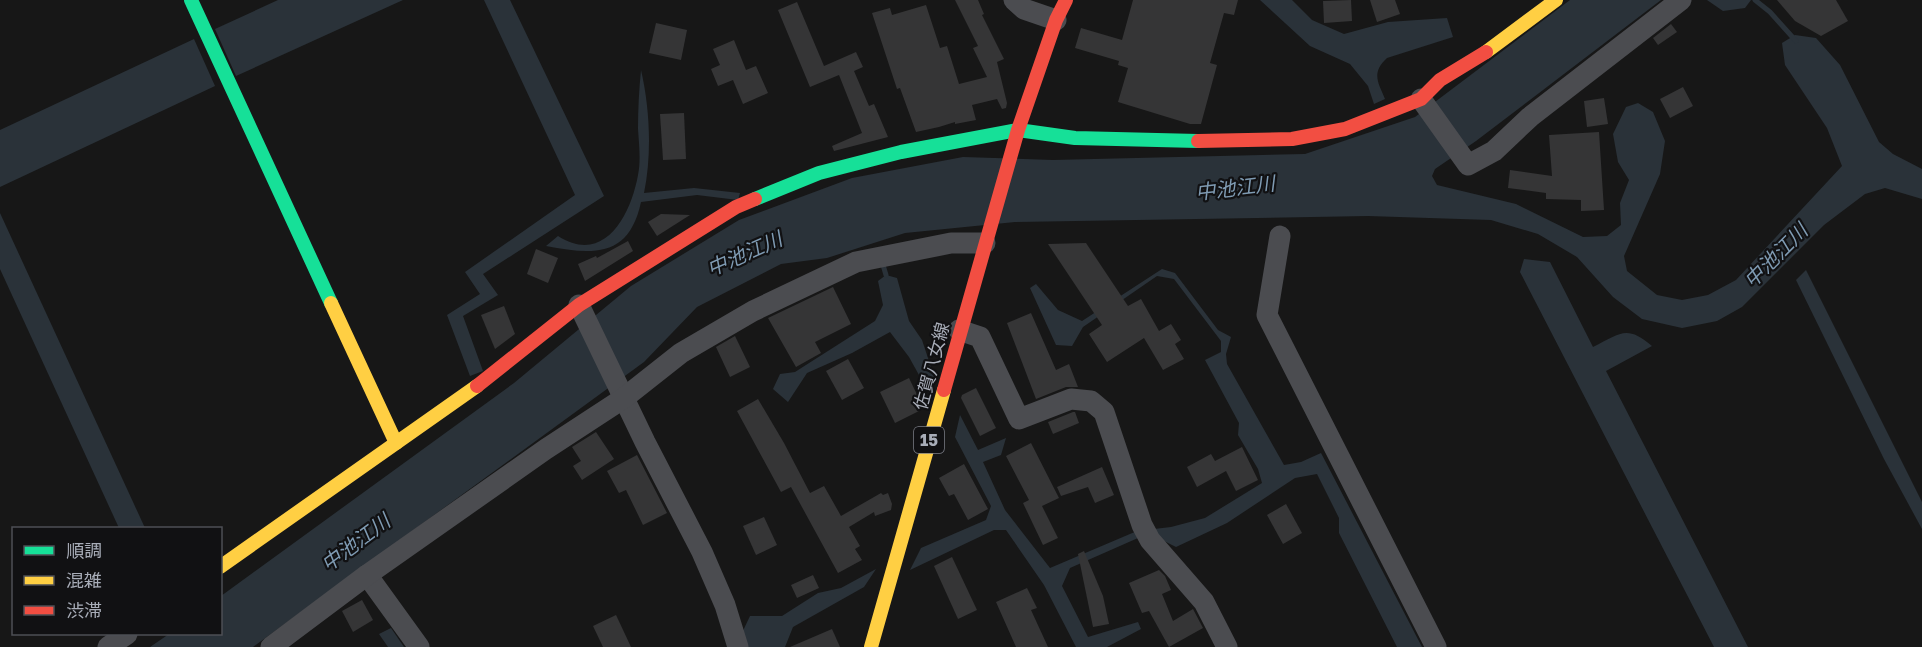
<svg xmlns="http://www.w3.org/2000/svg" width="1922" height="647" viewBox="0 0 1922 647" font-family="'Golos Text','Noto Sans JP',sans-serif">
  <style>
    .water { fill: #2a3239 }
    .lines { fill: none; stroke-linecap: round; stroke-linejoin: round }
    .stream { stroke: #2a3239; stroke-width: 5 }
    .building { fill: #353536 }
    .street { stroke: #4b4c50; stroke-width: 21 }
    .fast { stroke: #16e098; stroke-width: 14 }
    .slow { stroke: #ffcf43; stroke-width: 14 }
    .jam { stroke: #f24e42; stroke-width: 14 }
    .labels { text-anchor: middle; dominant-baseline: central; stroke-width: 4.5; stroke-linejoin: round; paint-order: stroke }
    .shield { fill: #111113; stroke: #7b7e86; stroke-width: 1.5 }
    .shield-label { font-size: 16px; font-weight: bold; fill: #a8adb8 }
    .street-label { font-size: 18px; fill: #a8adb8; stroke: #111113 }
    .water-label { font-size: 20px; font-style: italic; fill: #7f9bb3; stroke: #111113 }
  </style>
  <rect width="100%" height="100%" fill="#171717"/>
  <!-- water -->
  <g class="water">
    <path d="M278,0H403L236,76L215,29Z"/>
    <path d="M484,0H510L604,196L483,274L498,295L463,316L483,371L470,376L447,315L480,294L465,272L575,195Z"/>
    <path d="M1260,0H1292L1312,20L1344,34L1388,22L1447,18L1453,37L1387,58C1371,73 1378,82 1385,99L1374,104L1368,86L1350,64L1310,46Z"/>
    <path d="M1570,0H1661L1476,141L1435,169L1432,176L1437,185L1516,204L1583,237L1607,236L1621,225L1620,203L1629,180L1618,162L1613,134L1626,107L1638,103L1653,112L1665,141L1660,174L1624,256L1627,271L1657,295L1682,300L1708,295L1736,280L1842,166L1827,128L1785,65L1782,43L1795,35L1816,38L1840,65L1879,142L1893,154L1922,169V199L1885,188L1865,194L1824,225L1742,307L1717,321L1682,328L1642,319L1613,297L1577,257L1538,234L1491,220L1368,216L1015,222L905,233L827,258L781,264L697,307L644,362L253,647H150L169,634H220L221,596L514,383L631,286L739,220L852,178L963,157L1053,160L1305,154L1415,117Z"/>
    <path d="M1707,0H1751L1745,8L1723,11Z"/>
    <path d="M194,39L215,86L0,187V130Z"/>
    <path d="M641,70C650,109 652,154 644,193L694,188L740,193L738,200L697,195L641,202C629,258 593,255 546,246L558,236C605,266 631,214 638,175C641,161 639,144 638,129C638,109 639,90 641,70Z"/>
    <path d="M0,213L145,528H119L0,269Z"/>
    <path d="M1524,259L1550,262L1593,347C1620,334 1626,324 1652,346L1606,371L1748,647H1714L1520,272Z"/>
    <path d="M1162,269L1175,273L1218,330L1231,337L1226,354L1227,364L1284,465L1301,462L1321,453L1422,647H1397L1339,533V518L1317,474L1295,478L1227,523L1176,547L1154,536L1138,538L1070,568L1062,586L1088,637L1138,622L1141,629L1107,647H1076L1044,585L1006,530H994L910,570L921,548L986,520L991,506L955,437L960,415L978,450L1006,438L1001,455L983,462L1005,510L1050,568L1137,531L1171,527L1205,518L1262,483L1258,469L1238,435L1239,423L1205,360L1221,352V341L1174,279L1157,276L1083,327L1072,346L1056,345L1030,288L1036,284L1058,310L1082,321Z"/>
    <path d="M1806,270L1922,502V529L1884,459L1796,280Z"/>
    <path d="M886,275L897,278L909,321L922,340L934,376L929,393L909,357L890,332L852,353L807,373L788,402L773,389L780,374L795,372L875,321L883,305L878,281Z"/>
    <path d="M876,569L864,587L793,627L785,647H738L741,635L750,616H782L818,593L841,588Z"/>
    <path d="M391,628L404,647H388L379,634Z"/>
  </g>
  <g class="lines">
    <!-- stream -->
    <g class="stream">
      <path d="M1755,0L1770,12L1796,41"/>
      <path d="M883,265L886,275"/>
    </g>
  </g>
  <!-- building -->
  <g class="building">
    <path d="M955,0H978L984,14L982,15L1004,59L997,62L1007,103L1006,108L1002,109L997,99L972,105L976,120L955,124V122L939,127L916,132L900,88L897,89L872,13L890,8L892,15L926,5L940,48L947,46L959,84L987,77L973,48L978,46Z"/>
    <path d="M1133,0H1238L1234,15L1224,13L1210,63L1217,65L1201,124H1190L1118,102L1128,68L1118,65L1119,61L1075,48L1081,28L1122,40Z"/>
    <path d="M1351,0L1352,21L1324,23L1323,1Z"/>
    <path d="M1370,0H1395L1400,14L1377,22Z"/>
    <path d="M1777,0H1836L1848,21L1821,36L1795,21Z"/>
    <path d="M797,2L824,66L856,52L863,67L854,71L869,106L874,104L888,137L834,151L832,146L862,133L839,75L810,87L778,10Z"/>
    <path d="M656,23L687,30L681,60L649,53Z"/>
    <path d="M1671,24L1677,32L1658,45L1653,38Z"/>
    <path d="M734,40L746,70L756,66L768,93L743,104L733,80L718,86L711,69L720,65L713,49Z"/>
    <path d="M1683,87L1693,106L1670,118L1660,99Z"/>
    <path d="M1604,98L1608,124L1587,127L1584,101Z"/>
    <path d="M684,113L686,159L663,160L660,114Z"/>
    <path d="M1599,132L1604,210L1581,211V200L1546,199V193L1508,188L1510,170L1552,176L1549,135Z"/>
    <path d="M661,214L690,215L657,236L648,222Z"/>
    <path d="M628,241L633,251L585,281L578,264L596,256L597,258Z"/>
    <path d="M1086,243L1128,306L1141,299L1159,331L1171,324L1181,340L1175,344L1184,359L1163,370L1144,338L1107,362L1089,334L1102,325L1048,244Z"/>
    <path d="M536,249L558,258L548,283L527,274Z"/>
    <path d="M833,287L851,324L815,342L821,353L796,367L768,318Z"/>
    <path d="M504,306L515,334L495,349L481,315Z"/>
    <path d="M1031,313L1056,370L1069,364L1078,387H1066L1036,399L1007,323Z"/>
    <path d="M735,336L750,367L730,377L716,347Z"/>
    <path d="M848,359L864,388L842,400L826,371Z"/>
    <path d="M909,378L921,403L919,411L895,423L880,392Z"/>
    <path d="M976,388L996,428L980,436L961,398L962,395Z"/>
    <path d="M758,399L784,443L810,493L824,486L841,516L881,493L883,495L888,493L892,504L891,510L875,516L874,512L849,527L860,546L855,549L862,560L838,573L791,487L781,492L737,411Z"/>
    <path d="M1073,412H1075L1079,423L1053,434L1048,422Z"/>
    <path d="M596,432L614,459L582,480L573,466L581,461L572,447Z"/>
    <path d="M1031,443L1059,498L1042,506L1058,538L1043,545L1023,503L1029,500L1006,456Z"/>
    <path d="M1242,447L1258,480L1236,491L1226,471L1197,487L1187,467L1211,454L1215,461Z"/>
    <path d="M637,455L667,513L643,525L626,490L619,493L607,471Z"/>
    <path d="M964,464L988,509L968,520L954,494L949,496L939,478Z"/>
    <path d="M1102,467L1114,495L1095,503L1088,487L1061,496L1057,487Z"/>
    <path d="M1286,504L1302,533L1283,544L1267,515Z"/>
    <path d="M764,517L777,545L756,555L743,526Z"/>
    <path d="M1084,551L1103,596L1109,624L1093,627L1078,554Z"/>
    <path d="M952,557L977,610L958,619L934,566Z"/>
    <path d="M1159,570L1165,576L1171,590L1162,594L1173,621L1193,609L1203,628L1169,647L1149,611L1142,613L1129,583Z"/>
    <path d="M813,575L819,588L797,598L791,585Z"/>
    <path d="M1027,588L1037,608L1031,610L1048,647H1016L996,602Z"/>
    <path d="M362,600L373,620L353,632L342,611Z"/>
    <path d="M616,615L631,647H603L593,626Z"/>
    <path d="M832,629L840,647H790Z"/>
  </g>
  <g class="lines">
    <!-- street -->
    <g class="street">
      <path d="M1014,0L1024,9L1056,20"/>
      <path d="M1421,99L1468,165L1494,151L1530,117L1681,0"/>
      <path d="M1280,236L1267,315L1436,647"/>
      <path d="M579,305L645,442L702,552L725,605L738,647"/>
      <path d="M959,330L980,337L1019,419L1071,399L1091,401L1104,412L1142,525L1150,540L1204,602L1227,647"/>
      <path d="M367,575L419,647"/>
      <path d="M108,647L127,634"/>
      <path d="M271,647L367,575L546,449L624,398L681,353L753,311L856,262L951,243H985"/>
    </g>
    <!-- fast -->
    <g class="fast">
      <path d="M191,0L331,303"/>
      <path d="M755,199L819,173L901,152L1018,130L1075,138L1198,141"/>
    </g>
    <!-- slow -->
    <g class="slow">
      <path d="M1486,52L1556,0"/>
      <path d="M331,303L396,443"/>
      <path d="M220,567L477,386"/>
      <path d="M871,647L944,390"/>
    </g>
    <!-- jam -->
    <g class="jam">
      <path d="M1198,141L1292,139L1345,129L1421,99L1440,80L1486,52"/>
      <path d="M477,386L579,305L736,207L755,199"/>
      <path d="M944,390L1018,130L1056,20L1066,0"/>
    </g>
  </g>
  <g class="labels">
    <!-- shield labels -->
    <rect class="shield" x="914" y="427" width="30" height="26" rx="4.5"/>
    <g class="shield-label">
      <text x="929" y="440">15</text>
    </g>
    <!-- street labels -->
    <g class="street-label">
      <text transform="translate(931 366) rotate(-75)">佐賀八女線</text>
    </g>
    <!-- water labels -->
    <g class="water-label">
      <text transform="translate(1235 187) rotate(-7)">中池江川</text>
      <text transform="translate(744 253) rotate(-24)">中池江川</text>
      <text transform="translate(1775 255) rotate(-45)">中池江川</text>
      <text transform="translate(355 542) rotate(-37)">中池江川</text>
    </g>
  </g>
  <!-- legend -->
  <rect x="12" y="527" width="210" height="108" fill="#111113" stroke="#4d4f55" stroke-width="1.5"/>
  <rect x="24" y="546" width="30" height="9" fill="#16e098" stroke="#4d4f55" stroke-width="1.5"/>
  <text x="66" y="557" font-size="18" fill="#a8adb8">順調</text>
  <rect x="24" y="576" width="30" height="9" fill="#ffcf43" stroke="#4d4f55" stroke-width="1.5"/>
  <text x="66" y="587" font-size="18" fill="#a8adb8">混雑</text>
  <rect x="24" y="606" width="30" height="9" fill="#f24e42" stroke="#4d4f55" stroke-width="1.5"/>
  <text x="66" y="617" font-size="18" fill="#a8adb8">渋滞</text>
</svg>
